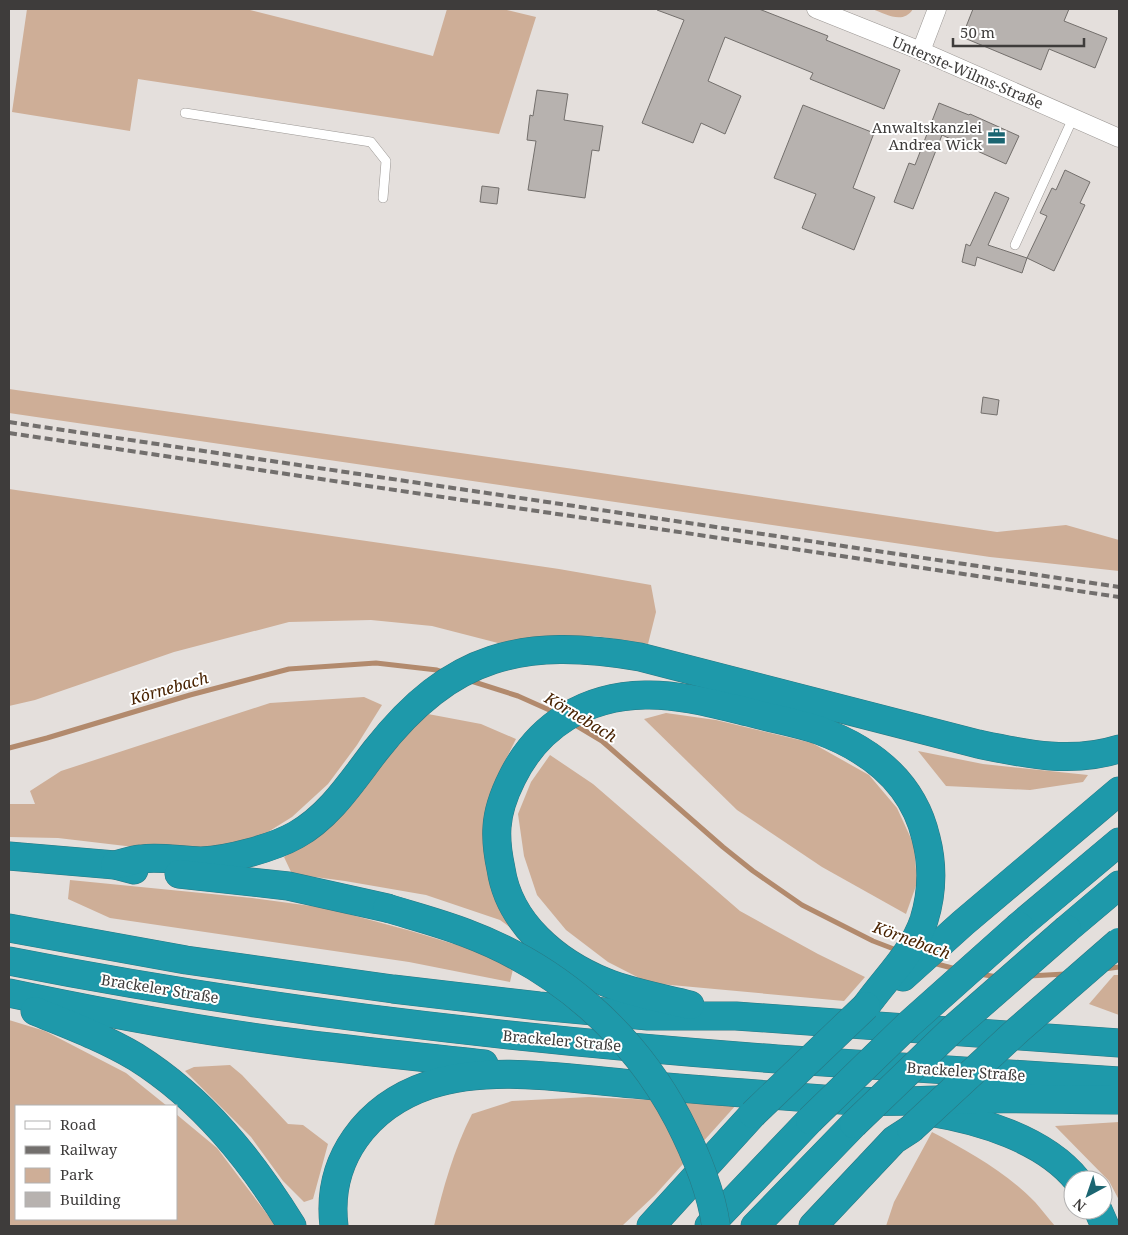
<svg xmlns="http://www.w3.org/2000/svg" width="1128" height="1235" viewBox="0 0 1128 1235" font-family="'Noto Serif',serif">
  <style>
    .green { fill: #ceae97 }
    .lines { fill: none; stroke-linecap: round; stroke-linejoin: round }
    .stream { stroke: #b28a6d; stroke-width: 5 }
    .building { fill: #b7b2af; stroke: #736f6c }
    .lane-casing { stroke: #9b9794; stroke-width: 10 }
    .street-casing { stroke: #9b9794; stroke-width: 19 }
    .highway-casing { stroke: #297883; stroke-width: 29 }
    .lane { stroke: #fff; stroke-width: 9 }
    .street { stroke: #fff; stroke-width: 18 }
    .highway { stroke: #1e99aa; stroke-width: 28 }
    .rail { stroke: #726f6d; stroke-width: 4; stroke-dasharray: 8 4; stroke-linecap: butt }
    .highway-bridge-casing { stroke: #297883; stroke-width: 29; stroke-linecap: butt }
    .highway-bridge { stroke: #1e99aa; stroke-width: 28 }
    .labels { text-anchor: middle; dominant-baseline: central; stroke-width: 4; stroke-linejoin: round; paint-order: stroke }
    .street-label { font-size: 15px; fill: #3e3c3b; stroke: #fff }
    .poi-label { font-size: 15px; fill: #3e3c3b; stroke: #fff; text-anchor: end }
    .water-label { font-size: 16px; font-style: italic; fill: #482200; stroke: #fff }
  </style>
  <rect width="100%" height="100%" fill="#e4dfdc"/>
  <!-- green -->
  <g class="green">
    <path d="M27,9H246L433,56L447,9H503L536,17L499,134L138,79L130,131L12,112Z"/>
    <path d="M872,9H913C903,25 886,14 872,9Z"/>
    <path d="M9,389L574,469L997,532L1066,525L1119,540V571L990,557L9,413Z"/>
    <path d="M9,489L559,569L651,585L656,612L648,644L595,636H555L498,643L432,626L371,620L289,622L174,652L35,700L9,706Z"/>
    <path d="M364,697L382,705L357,745L328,784L292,817L255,840L204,849L168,851L58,838L9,837V804H35L30,791L61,771L270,703Z"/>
    <path d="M666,713L716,720L812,743L869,775L897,808L914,845L917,883L906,914L822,867L737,810L644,719Z"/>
    <path d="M428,714L481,724L516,739L505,761L507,762L491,805L522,936L500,920L426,895L345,881L292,874L284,857L306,843L409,730Z"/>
    <path d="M918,751L983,764L1088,775L1083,782L1030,790L946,786Z"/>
    <path d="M550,755L593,784L740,911L818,954L865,977L844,1001L649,983L608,962L566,930L537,895L524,856L518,814L531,782Z"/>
    <path d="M70,880L252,898L326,908L411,931L477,951L513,969L510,982L409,962L110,918L68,899Z"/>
    <path d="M1114,975H1119V1015L1089,1004Z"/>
    <path d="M9,1020L45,1031L126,1073L167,1106H16V1219H176V1114L217,1148L276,1226H9Z"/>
    <path d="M230,1065L242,1075L288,1124L303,1125L328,1144L313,1199L304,1202L283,1181L251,1137L185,1071L194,1067Z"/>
    <path d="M589,1097L737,1104L655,1195L622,1226H434C443,1188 454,1149 472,1114L512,1101Z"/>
    <path d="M1119,1122V1200L1109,1181L1055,1126Z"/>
    <path d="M932,1132C968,1151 1006,1172 1035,1202C1042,1210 1048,1218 1055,1226H886L894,1202Z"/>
  </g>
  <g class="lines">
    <!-- stream -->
    <g class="stream">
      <path d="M471,681L518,696L556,713"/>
      <path d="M572,723L602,741L723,847L753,871L802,905L873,941L899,951"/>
      <path d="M9,748L47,738L190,695L289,669L376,663L437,670L446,673"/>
      <path d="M933,963L956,969"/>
      <path d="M1104,969L1119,967"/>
      <path d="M979,974L998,977"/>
      <path d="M1029,976L1065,974"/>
    </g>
  </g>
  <!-- building -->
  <g class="building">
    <path d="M657,9H759L828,36L826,40L900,70L884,109L810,79L813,73L725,37L708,81L741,96L725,134L701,123L693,143L642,123L684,20L657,10Z"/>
    <path d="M973,9H1069L1064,21L1107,38L1095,68L1049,49L1041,70L962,37Z"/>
    <path d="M537,90L568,94L564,120L603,126L599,151L592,150L585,198L528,190L536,141L527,140L530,115L533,116Z"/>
    <path d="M939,103L969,115L970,114L1019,136L1006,164L942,135L913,209L894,202L909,163L915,165Z"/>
    <path d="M803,105L874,133L853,188L875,197L854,250L802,228L816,194L774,178Z"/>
    <path d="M1065,170L1090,182L1080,203L1085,205L1054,271L1027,258L1047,216L1040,213L1052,188L1056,190Z"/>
    <path d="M482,186L499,188L497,204L480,202Z"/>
    <path d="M995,192L1009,198L988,245L1027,258L1022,273L977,257L975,266L962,262L966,244L970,246Z"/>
    <path d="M983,397L999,400L997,415L981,413Z"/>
  </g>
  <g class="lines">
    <defs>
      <g id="lane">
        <path d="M185,113L371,142L386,161L383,198"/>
        <path d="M1015,245L1073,118"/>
      </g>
      <g id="street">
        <path d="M816,9L921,51L1119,138"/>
        <path d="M921,51L937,9"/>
      </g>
      <g id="highway">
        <path d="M9,856L115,865L134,870"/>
        <path d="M115,865C123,863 132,860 141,859C160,856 182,861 201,861C228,860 273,848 296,835C330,816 352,781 376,750C451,654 523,637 640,657L978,744C1026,754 1071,764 1119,749"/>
        <path d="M179,874L288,886L387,908"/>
        <path d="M1019,926L1119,842"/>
        <path d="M9,928L186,960L393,989L539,1006L648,1016H736L1119,1043"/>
        <path d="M1067,929L1119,885"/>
        <path d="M9,961C262,1011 520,1040 777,1059C891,1067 1005,1073 1119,1081"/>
        <path d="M903,977L963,923L1119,791"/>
        <path d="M9,993C104,1013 200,1031 296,1043C359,1051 421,1057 484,1064"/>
        <path d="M690,1005C662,998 632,993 605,982C556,962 509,923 501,869C498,855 496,841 497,827C498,810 504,794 512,778C538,725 586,696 645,695C681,694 718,705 752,713C774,719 797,723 818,730C870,749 913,782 926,838C933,865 932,894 924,920C913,953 886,978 866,1006"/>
        <path d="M35,1011C69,1025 104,1038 136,1057C203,1099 251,1160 292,1226"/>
        <path d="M929,1112C979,1120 1044,1139 1077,1180"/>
        <path d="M1098,1210L1105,1226"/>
        <path d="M334,1226C326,1159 367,1106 429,1085C491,1064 570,1079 634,1084C708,1091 781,1096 855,1101C895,1103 937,1099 978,1099C1025,1098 1072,1100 1119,1100"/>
        <path d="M651,1226L753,1114"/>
        <path d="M709,1226L810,1120"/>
        <path d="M755,1226L854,1124"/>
        <path d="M813,1226L894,1140L911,1129"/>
      </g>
    </defs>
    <!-- lane casing -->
    <use href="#lane" class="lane-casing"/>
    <!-- street casing -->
    <use href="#street" class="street-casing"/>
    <!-- highway casing -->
    <use href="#highway" class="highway-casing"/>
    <!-- lane -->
    <use href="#lane" class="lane"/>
    <!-- street -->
    <use href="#street" class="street"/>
    <!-- highway -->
    <use href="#highway" class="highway"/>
    <!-- rail -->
    <g class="rail">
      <path d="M9,422L1119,587"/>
      <path d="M9,433L1119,597"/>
    </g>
    <defs>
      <g id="highway-bridge">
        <path d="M387,908C413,916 440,923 466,933C557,967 633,1033 678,1119C695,1152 711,1190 716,1226"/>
        <path d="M753,1114L866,1006"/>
        <path d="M810,1120L908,1025L1019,926"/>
        <path d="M854,1124L955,1027L1067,929"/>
        <path d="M911,1129L1018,1030L1119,942"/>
      </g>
    </defs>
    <!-- highway-bridge casing -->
    <use href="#highway-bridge" class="highway-bridge-casing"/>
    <!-- highway-bridge -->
    <use href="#highway-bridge" class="highway-bridge"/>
  </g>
  <!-- icons -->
  <defs>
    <symbol id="office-bare" viewBox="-9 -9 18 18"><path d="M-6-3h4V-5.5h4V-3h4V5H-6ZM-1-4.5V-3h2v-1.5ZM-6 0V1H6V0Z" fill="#1b6571" stroke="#fff" stroke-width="2.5" paint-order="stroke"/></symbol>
  </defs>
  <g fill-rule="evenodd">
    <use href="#office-bare" x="984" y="124" width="25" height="25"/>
  </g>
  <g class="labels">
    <!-- street labels -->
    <g class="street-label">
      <text transform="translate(968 72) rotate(23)">Unterste-Wilms-Straße</text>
      <text transform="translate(160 988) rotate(9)">Brackeler Straße</text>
      <text transform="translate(562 1040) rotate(5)">Brackeler Straße</text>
      <text transform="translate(966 1071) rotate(4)">Brackeler Straße</text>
    </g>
    <!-- poi labels -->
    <g class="poi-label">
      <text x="982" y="127">Anwaltskanzlei<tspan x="982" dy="17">Andrea Wick</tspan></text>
    </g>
    <!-- water labels -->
    <g class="water-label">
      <text transform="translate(169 688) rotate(-16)">Körnebach</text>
      <text transform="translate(581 717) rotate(31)">Körnebach</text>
      <text transform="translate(912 940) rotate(20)">Körnebach</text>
    </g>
  </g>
  <!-- border -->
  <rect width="1128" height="1235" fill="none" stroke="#3e3c3b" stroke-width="20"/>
  <!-- legend -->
  <rect x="15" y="1105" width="162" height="115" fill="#ffffff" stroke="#b2b1b1"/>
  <rect x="25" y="1121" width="25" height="8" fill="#ffffff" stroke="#b2b1b1"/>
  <text x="60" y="1130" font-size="15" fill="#3e3c3b">Road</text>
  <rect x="25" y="1146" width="25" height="8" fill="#726f6d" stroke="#b2b1b1"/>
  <text x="60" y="1155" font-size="15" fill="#3e3c3b">Railway</text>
  <rect x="25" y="1168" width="25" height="15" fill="#ceae97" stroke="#b2b1b1"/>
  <text x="60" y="1180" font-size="15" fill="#3e3c3b">Park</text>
  <rect x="25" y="1192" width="25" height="15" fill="#b7b2af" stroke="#b2b1b1"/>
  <text x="60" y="1205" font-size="15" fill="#3e3c3b">Building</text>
  <!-- north arrow -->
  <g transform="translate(1088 1195) rotate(220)"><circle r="24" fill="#ffffff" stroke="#b2b1b1"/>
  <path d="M0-4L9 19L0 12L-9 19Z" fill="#1b6571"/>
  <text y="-8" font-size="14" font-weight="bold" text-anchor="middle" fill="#3e3c3b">N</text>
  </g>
  <!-- scale -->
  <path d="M953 38v8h131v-8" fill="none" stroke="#3e3c3b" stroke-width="2.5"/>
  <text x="960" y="38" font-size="15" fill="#3e3c3b" stroke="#ffffff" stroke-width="4" paint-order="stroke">50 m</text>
</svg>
